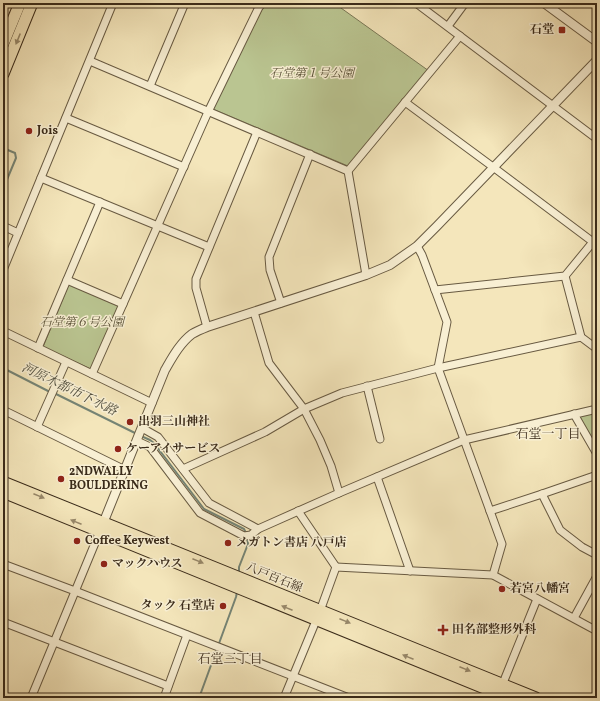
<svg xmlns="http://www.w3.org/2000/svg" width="600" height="701" viewBox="0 0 600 701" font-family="Vollkorn,'Noto Serif JP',serif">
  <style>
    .green { fill: #bac591; stroke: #7a7856 }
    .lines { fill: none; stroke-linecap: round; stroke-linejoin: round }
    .stream { stroke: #758475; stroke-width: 2 }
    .minor-casing { stroke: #685a42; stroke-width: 9 }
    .tertiary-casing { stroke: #685a42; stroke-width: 10 }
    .primary-casing { stroke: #3a2b1a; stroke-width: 13 }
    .trunk-casing { stroke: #3a2b1a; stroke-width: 13 }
    .minor { stroke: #f8efd3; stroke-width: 7 }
    .tertiary { stroke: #f8efd3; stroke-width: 8 }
    .primary { stroke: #f4e6bb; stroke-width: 11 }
    .trunk { stroke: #f4e6bb; stroke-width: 11 }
    .oneway { fill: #97886a }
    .poi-dot { fill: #8f2418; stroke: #f8efd3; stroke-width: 1.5 }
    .labels { text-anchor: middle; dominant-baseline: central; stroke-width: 3; stroke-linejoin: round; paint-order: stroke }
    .poi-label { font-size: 12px; font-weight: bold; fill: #3a2b1a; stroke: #f8efd3; text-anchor: start }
    .park-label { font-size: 12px; font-style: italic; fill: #5a5238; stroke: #f8efd3 }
    .street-label { font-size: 12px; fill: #3a2b1a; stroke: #f8efd3 }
    .water-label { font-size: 13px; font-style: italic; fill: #525040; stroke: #f8efd3 }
    .neighbourhood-label { font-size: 13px; fill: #3a2b1a; stroke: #f8efd3 }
  </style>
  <rect width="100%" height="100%" fill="#f4e6bb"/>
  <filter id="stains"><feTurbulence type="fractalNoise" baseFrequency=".005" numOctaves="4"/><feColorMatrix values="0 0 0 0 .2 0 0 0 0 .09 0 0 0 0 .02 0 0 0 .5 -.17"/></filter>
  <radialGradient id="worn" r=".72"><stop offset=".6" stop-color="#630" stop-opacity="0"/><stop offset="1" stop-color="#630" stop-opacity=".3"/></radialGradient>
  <!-- green -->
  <g class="green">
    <path d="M265,3H334L429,71L348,166L213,109Z"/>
    <path d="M69,284L119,305L91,369L43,347Z"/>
    <path d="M597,411V449L578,416Z"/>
  </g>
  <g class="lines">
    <!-- stream -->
    <g class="stream">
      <path d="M3,84L6,85L7,94L3,103"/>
      <path d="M3,148L15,153L16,158L3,189"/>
      <path d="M3,368L50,392"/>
      <path d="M54,393L137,434"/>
      <path d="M141,436L150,440L154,443L204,509L244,529L246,533"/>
      <path d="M239,573V567L248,544L247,537"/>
      <path d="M199,698L236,597L237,592"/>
    </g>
    <defs>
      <g id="minor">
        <path d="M252,3L260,6"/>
        <path d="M416,3L597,139"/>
        <path d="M448,26L465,3"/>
        <path d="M90,61L348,171L460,36"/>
        <path d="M150,86L185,3"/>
        <path d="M405,102L493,167L597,245"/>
        <path d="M66,118L184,167"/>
        <path d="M348,171L366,275"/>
        <path d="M41,178L209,247"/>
        <path d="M3,226L18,233"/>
        <path d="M417,246L422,255L447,322L438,368L502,544L493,575"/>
        <path d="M3,270L113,3"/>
        <path d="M565,276L581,337L597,349"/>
        <path d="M67,280L123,304"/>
        <path d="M435,290L565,276L597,237"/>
        <path d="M281,303L270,270L269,257L310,154"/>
        <path d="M254,312L269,363L304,409L320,440L331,466L339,493"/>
        <path d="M207,327L196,288V279L257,132"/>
        <path d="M3,331L152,403"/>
        <path d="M38,348L100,202"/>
        <path d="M92,374L208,112L261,3"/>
        <path d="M367,386L380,439"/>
        <path d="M3,410L125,470"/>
        <path d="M574,414L597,454"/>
        <path d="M37,427L66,362"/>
        <path d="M142,428L158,437L209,503L258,529L339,493L464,440L597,409"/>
        <path d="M137,441L150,447L200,513L244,536L251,535L258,529"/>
        <path d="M183,469L265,432L304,409L342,393L438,368L581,337"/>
        <path d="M377,477L410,571"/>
        <path d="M542,494L560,530L582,547L597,555"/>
        <path d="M298,511L336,567"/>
        <path d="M490,511L542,494L597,475"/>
        <path d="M3,564L75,591L349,698"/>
        <path d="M574,618L597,576"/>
        <path d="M3,622L168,686"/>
        <path d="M501,688L537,599"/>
        <path d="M3,697L5,698"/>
        <path d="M31,698L100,531"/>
        <path d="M164,698L187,635"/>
        <path d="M284,698L320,611L336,567L493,575L597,631"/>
      </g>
      <g id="tertiary">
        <path d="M544,3L597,42"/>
        <path d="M102,526L165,370C172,358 180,343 192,334C197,331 202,329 207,327L366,275L390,265L417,246L437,226L597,60"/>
      </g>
      <g id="primary">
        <path d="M3,482L536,698"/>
        <path d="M3,492L509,698"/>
      </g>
      <g id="trunk">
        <path d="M3,44L20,3"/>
        <path d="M3,74L32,3"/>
      </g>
    </defs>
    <!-- minor casing -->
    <use href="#minor" class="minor-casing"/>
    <!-- tertiary casing -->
    <use href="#tertiary" class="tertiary-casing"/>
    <!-- primary casing -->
    <use href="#primary" class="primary-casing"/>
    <!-- trunk casing -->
    <use href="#trunk" class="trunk-casing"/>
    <!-- minor -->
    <use href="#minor" class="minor"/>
    <!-- tertiary -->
    <use href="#tertiary" class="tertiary"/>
    <!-- primary -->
    <use href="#primary" class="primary"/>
    <!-- trunk -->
    <use href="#trunk" class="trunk"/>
  </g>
  <!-- one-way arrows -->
  <defs><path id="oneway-solid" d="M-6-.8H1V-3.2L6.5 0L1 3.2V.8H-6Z"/></defs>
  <g class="oneway">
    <use href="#oneway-solid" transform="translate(18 39) rotate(112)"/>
    <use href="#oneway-solid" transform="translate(39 496) rotate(22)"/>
    <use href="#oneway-solid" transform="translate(76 522) rotate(-158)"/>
    <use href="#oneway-solid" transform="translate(198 561) rotate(22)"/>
    <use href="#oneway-solid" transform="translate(287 608) rotate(-158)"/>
    <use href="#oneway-solid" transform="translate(345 621) rotate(22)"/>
    <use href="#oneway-solid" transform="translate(408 657) rotate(-158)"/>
    <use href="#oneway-solid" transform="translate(465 669) rotate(22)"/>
  </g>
  <!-- markers -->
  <g class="poi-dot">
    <rect x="558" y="26" width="8" height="8" rx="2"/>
    <circle cx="29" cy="131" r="4"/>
    <circle cx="130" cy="422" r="4"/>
    <circle cx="118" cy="449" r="4"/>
    <circle cx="61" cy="479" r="4"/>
    <circle cx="77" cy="541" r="4"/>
    <circle cx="228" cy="543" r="4"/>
    <circle cx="104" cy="564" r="4"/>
    <circle cx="502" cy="589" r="4"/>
    <circle cx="223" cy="606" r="4"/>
    <path d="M441 624h4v4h4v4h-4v4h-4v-4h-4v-4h4z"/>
  </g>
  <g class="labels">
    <!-- poi labels -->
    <g class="poi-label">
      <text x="554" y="30" text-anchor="end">石堂</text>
      <text x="37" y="131">Jois</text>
      <text x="138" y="422">出羽三山神社</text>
      <text x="126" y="449">ケーアイサービス</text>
      <text x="69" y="472">2NDWALLY<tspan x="69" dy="14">BOULDERING</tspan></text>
      <text x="85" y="541">Coffee Keywest</text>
      <text x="236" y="543">メガトン書店 八戸店</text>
      <text x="112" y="564">マックハウス</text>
      <text x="510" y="589">若宮八幡宮</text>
      <text x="215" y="606" text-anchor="end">タック 石堂店</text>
      <text x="452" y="630">田名部整形外科</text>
    </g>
    <!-- park labels -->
    <g class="park-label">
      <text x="312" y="74">石堂第１号公園</text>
      <text x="82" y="323">石堂第６号公園</text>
    </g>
    <!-- street labels -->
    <g class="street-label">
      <text transform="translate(274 578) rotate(22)">八戸百石線</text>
    </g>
    <!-- water labels -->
    <g class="water-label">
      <text transform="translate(69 390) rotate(26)">河原木都市下水路</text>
    </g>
    <!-- neighbourhood labels -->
    <g class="neighbourhood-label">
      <text x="548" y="435">石堂一丁目</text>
      <text x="230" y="660">石堂三丁目</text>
    </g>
  </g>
  <!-- margin -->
  <rect width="600" height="701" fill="none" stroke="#f4e6bb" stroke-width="16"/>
  <rect x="4" y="4" width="592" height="693" fill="none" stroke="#3a2b1a" stroke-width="2"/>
  <rect x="8" y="8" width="584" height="685" fill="none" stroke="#3a2b1a"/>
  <rect width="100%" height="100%" filter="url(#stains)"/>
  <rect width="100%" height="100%" fill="url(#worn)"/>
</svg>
